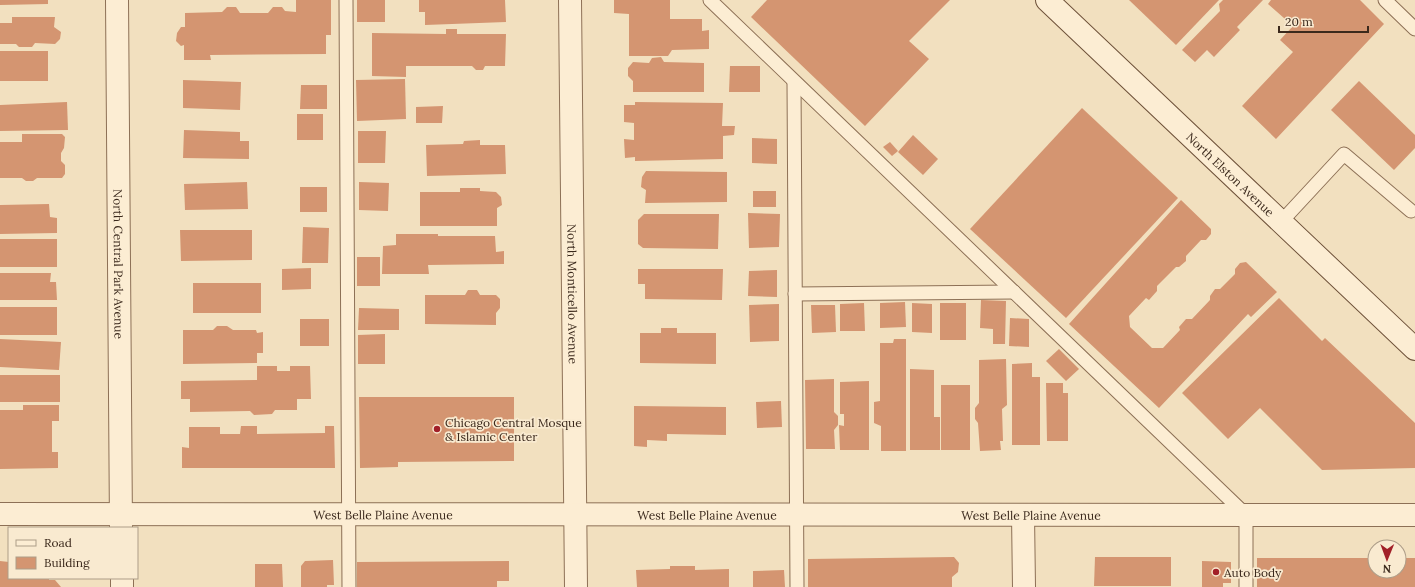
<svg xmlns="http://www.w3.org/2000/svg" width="1415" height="587" viewBox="0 0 1415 587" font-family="Lora,serif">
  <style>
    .building { fill: #d49571 }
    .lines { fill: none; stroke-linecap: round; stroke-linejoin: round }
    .lane-casing { stroke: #8d7056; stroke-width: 15 }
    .street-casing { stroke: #8d7056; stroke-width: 24 }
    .secondary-casing { stroke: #6e5139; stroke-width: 24 }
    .lane { stroke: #fcedd3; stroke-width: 13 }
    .street { stroke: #fcedd3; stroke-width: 22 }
    .secondary { stroke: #fcedd3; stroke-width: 22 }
    .poi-dot { fill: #a22028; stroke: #f9ead0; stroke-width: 1.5 }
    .labels { text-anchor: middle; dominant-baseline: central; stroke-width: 3.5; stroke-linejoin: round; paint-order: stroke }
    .street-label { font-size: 12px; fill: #3b291c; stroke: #f9ead0 }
    .poi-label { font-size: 12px; fill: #3b291c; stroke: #f9ead0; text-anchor: start }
  </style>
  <rect width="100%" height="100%" fill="#f2e0bf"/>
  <!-- building -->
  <g class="building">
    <path d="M0,0H48V4L0,5Z"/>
    <path d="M296,0H331V35H326V54L210,55L211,60H184V45L181,46L176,41L177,33L181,27H185V13L222,12L227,7H236L240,13H268L273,7H282L285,11L296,12Z"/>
    <rect x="357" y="0" width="28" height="22"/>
    <path d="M419,0H505L506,22L425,25V12H419Z"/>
    <path d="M614,0H670V19H702V31L709,30V49L672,50L668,56H629V14L614,13Z"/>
    <path d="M767,0H950L909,41L929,59L865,126L751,17Z"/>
    <path d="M1129,0H1219L1176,45Z"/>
    <path d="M1223,0H1263L1237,27L1240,30L1214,57L1207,50L1195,62L1182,50L1220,11L1219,4Z"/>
    <path d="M1271,0H1360L1384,24L1276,139L1242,106L1293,52L1280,40L1293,26L1268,4Z"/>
    <path d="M12,17H55L54,27L61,32L60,39L55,44L35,43L32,47H19L16,44H0V23H12Z"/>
    <path d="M446,29H457V34H506L505,66H485L483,70H476L472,66H406V77L372,76V33L446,34Z"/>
    <rect x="0" y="51" width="48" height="30"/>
    <path d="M661,57L664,62L704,63V92H633V81L628,76V68L633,62L649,63L652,58Z"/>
    <path d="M730,66H760V92H729Z"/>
    <path d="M405,79L406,119L357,121L356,80Z"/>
    <path d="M183,80L241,82L240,110L183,108Z"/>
    <path d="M1359,81L1415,135V148L1394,170L1331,110Z"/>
    <path d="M301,85H327V109H300Z"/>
    <path d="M67,102L68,130L0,131V105Z"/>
    <path d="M635,102L723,103L722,126H735L734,135L723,136V159L635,161V157L625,158L624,139L634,140V123L624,122V105H635Z"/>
    <path d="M443,106L442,123H416V107Z"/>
    <path d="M1082,108L1178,198L1066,318L970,229Z"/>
    <rect x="297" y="114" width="26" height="26"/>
    <path d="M184,130L240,132V141H249V159L183,158Z"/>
    <path d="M358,131H386L385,163H358Z"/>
    <path d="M22,134H62L65,137L64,148L61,153V161L65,165V174L62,178H37L33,181H26L22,178H0V142H22Z"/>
    <path d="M913,135L938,159L923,175L898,152Z"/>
    <path d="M752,138L777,139V164L752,163Z"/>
    <path d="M480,140V145H505L506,174L427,176L426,145L463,144L464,141Z"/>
    <path d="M890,142L898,151L892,156L883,147Z"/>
    <path d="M646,171L727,172V202L645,203L646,190L641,187L642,177Z"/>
    <path d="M247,182L248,209L185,210L184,184Z"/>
    <path d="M359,182L389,183L388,211L359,210Z"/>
    <rect x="300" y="187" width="27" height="25"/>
    <path d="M460,188H480V191L496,192L501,197L502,205L497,208V226H420V192H460Z"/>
    <rect x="753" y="191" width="23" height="16"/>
    <path d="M1181,200L1211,229V234L1206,240H1201L1186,256V261L1179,267H1176L1157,286V291L1149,300L1146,298L1129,316L1130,327L1152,348H1163L1180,330L1179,327L1186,319H1192L1210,300V296L1215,289H1220L1235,274V269L1240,263L1246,262L1277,292L1251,317L1248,314L1159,408L1069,324Z"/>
    <path d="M49,204L50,217L57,218V233L0,234V205Z"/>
    <path d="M748,213L780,214L779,247L749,248Z"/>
    <path d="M644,214H719L718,249L643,248L638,244V220Z"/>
    <path d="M303,227L329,228L328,263H302Z"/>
    <path d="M180,230H252V260L181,261Z"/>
    <path d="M396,234H438V236H495L496,252L504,251V264L428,265L429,274H382L383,246L396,245Z"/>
    <rect x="0" y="239" width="57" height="28"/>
    <rect x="357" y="257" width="23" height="29"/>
    <path d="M311,268V289L282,290V269Z"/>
    <path d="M638,269H723L722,300L645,299V284H638Z"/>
    <path d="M777,270V297L748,296L749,271Z"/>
    <path d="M0,273H51L50,282H56L57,300H0Z"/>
    <rect x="193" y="283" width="68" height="30"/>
    <path d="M468,290H477L480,295H496L500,299V308L496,313V325L425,324V295H465Z"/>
    <path d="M1279,298L1322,341L1325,338L1415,423V468L1322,470L1260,408L1228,439L1182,393Z"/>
    <path d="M981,300L1006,301L1005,344H993V329L980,328Z"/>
    <path d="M905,302L906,327L880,328V303Z"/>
    <path d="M864,303L865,331H840V304Z"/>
    <path d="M912,303L932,304V333L912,332Z"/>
    <rect x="940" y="303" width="26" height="37"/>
    <path d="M779,304V341L750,342L749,305Z"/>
    <path d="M811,305H835L836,332L812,333Z"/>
    <rect x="0" y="307" width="57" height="28"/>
    <path d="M359,308L399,309V330H358Z"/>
    <path d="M1010,318L1029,319V347L1009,346Z"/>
    <rect x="300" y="319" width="29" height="27"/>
    <path d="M217,326H227L233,330H256L257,333L263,332V353H257V363L183,364V330H213Z"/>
    <path d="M661,328H677V333H716V364L640,363V333H661Z"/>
    <path d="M385,334V364H358V335Z"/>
    <path d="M0,339L61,342L59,370L0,367Z"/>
    <path d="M894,339H906V451H881V426L874,423V402L880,401V343H893Z"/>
    <path d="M1059,349L1079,369L1066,381L1046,361Z"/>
    <path d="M1006,359L1007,405L1002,409L1003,441H1000L1001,450L980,451L978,423L975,419V408L979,403V360Z"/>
    <path d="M1032,363V377H1040V445H1012V364Z"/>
    <path d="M257,366H277V371H290V366H310L311,399H297V410H275L272,414L254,415L250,411L190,412V399H181V381L257,380Z"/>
    <path d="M910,369L934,370V417H940V450H910Z"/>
    <rect x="0" y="375" width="60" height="27"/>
    <path d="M834,379V412L838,416V425L834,430L835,449H806L805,380Z"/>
    <path d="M869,381V450H840L839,425L844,426V414H840V382Z"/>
    <path d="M1046,383H1063V393H1068V441H1047Z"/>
    <rect x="941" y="385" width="29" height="65"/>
    <path d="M359,397H514V461L398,462V467L360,468Z"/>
    <path d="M781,401L782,427L757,428L756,402Z"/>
    <path d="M23,405H59V421H52V452H58V468L0,469V410H23Z"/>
    <path d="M634,406L726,407V435L667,434V441L647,440V447L634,446Z"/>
    <path d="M241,426H257V434L325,433V426H334L335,468H182V447L189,448V427H220V434H240Z"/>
    <path d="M954,557L959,563L958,572L952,577V587H808V559Z"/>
    <path d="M1095,557H1171V586H1094Z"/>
    <path d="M1257,558H1375V571H1399V558H1415V587H1257Z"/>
    <path d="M333,560L334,585H327V587H301V566L305,561Z"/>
    <path d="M0,561L9,562V578H49V580H55L61,587H0Z"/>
    <path d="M509,561V581H497V587H357V562Z"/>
    <path d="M1202,561L1231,562V583H1223V587H1202Z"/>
    <path d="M255,564H282L283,587H255Z"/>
    <path d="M670,566H695V570L729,569V587H637L636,570L670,569Z"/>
    <path d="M784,570L785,587H753V571Z"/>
  </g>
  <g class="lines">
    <defs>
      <g id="lane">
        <path d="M346,0L349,587"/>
        <path d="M710,0L1246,515V587"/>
        <path d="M1385,0L1415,29"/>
        <path d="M794,82L797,587"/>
        <path d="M1281,222L1344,154L1411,211"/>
        <path d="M795,294L1014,292"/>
      </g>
      <g id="street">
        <path id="s1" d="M117,0L121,527"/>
        <path id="s2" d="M570,0L576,587"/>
        <path id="s3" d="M0,514L1415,515"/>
        <path d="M1023,515L1024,587"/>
        <path d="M122,578V587"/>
      </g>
      <g id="secondary">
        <path id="s4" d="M1047,0L1415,349"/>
      </g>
    </defs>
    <!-- lane casing -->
    <use href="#lane" class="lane-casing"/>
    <!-- street casing -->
    <use href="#street" class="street-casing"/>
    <!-- secondary casing -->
    <use href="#secondary" class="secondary-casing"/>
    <!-- lane -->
    <use href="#lane" class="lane"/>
    <!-- street -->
    <use href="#street" class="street"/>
    <!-- secondary -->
    <use href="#secondary" class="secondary"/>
  </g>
  <!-- markers -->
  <g class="poi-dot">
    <circle cx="437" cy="429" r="4"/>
    <circle cx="1216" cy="572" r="4"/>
  </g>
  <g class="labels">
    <!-- street labels -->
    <g class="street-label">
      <text stroke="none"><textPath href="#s4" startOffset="253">North Elston Avenue</textPath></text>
      <text stroke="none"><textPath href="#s1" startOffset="264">North Central Park Avenue</textPath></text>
      <text stroke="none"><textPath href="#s2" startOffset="294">North Monticello Avenue</textPath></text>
      <text stroke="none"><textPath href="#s3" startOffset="383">West Belle Plaine Avenue</textPath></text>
      <text stroke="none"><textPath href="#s3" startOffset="707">West Belle Plaine Avenue</textPath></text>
      <text stroke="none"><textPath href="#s3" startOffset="1031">West Belle Plaine Avenue</textPath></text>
    </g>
    <!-- poi labels -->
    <g class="poi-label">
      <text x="445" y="422">Chicago Central Mosque<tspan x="445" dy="14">&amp; Islamic Center</tspan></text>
      <text x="1224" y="572">Auto Body</text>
    </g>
  </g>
  <!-- legend -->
  <rect x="8" y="527" width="130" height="52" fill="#f9ead0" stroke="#ad9d88"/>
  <rect x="16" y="540" width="20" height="6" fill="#fcedd3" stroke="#ad9d88"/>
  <text x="44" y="547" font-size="12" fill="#3b291c">Road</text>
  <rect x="16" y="557" width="20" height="12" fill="#d49571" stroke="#ad9d88"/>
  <text x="44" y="567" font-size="12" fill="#3b291c">Building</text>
  <!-- north arrow -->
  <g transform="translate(1387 559) rotate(181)"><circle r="19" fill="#f9ead0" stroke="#ad9d88"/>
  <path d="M0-3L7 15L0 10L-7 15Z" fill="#a22028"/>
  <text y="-6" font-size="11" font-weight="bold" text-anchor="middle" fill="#3b291c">N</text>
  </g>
  <!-- scale -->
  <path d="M1279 26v6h89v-6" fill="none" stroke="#3b291c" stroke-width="2"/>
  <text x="1285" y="26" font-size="12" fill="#3b291c" stroke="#f9ead0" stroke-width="3" paint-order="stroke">20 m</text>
</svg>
